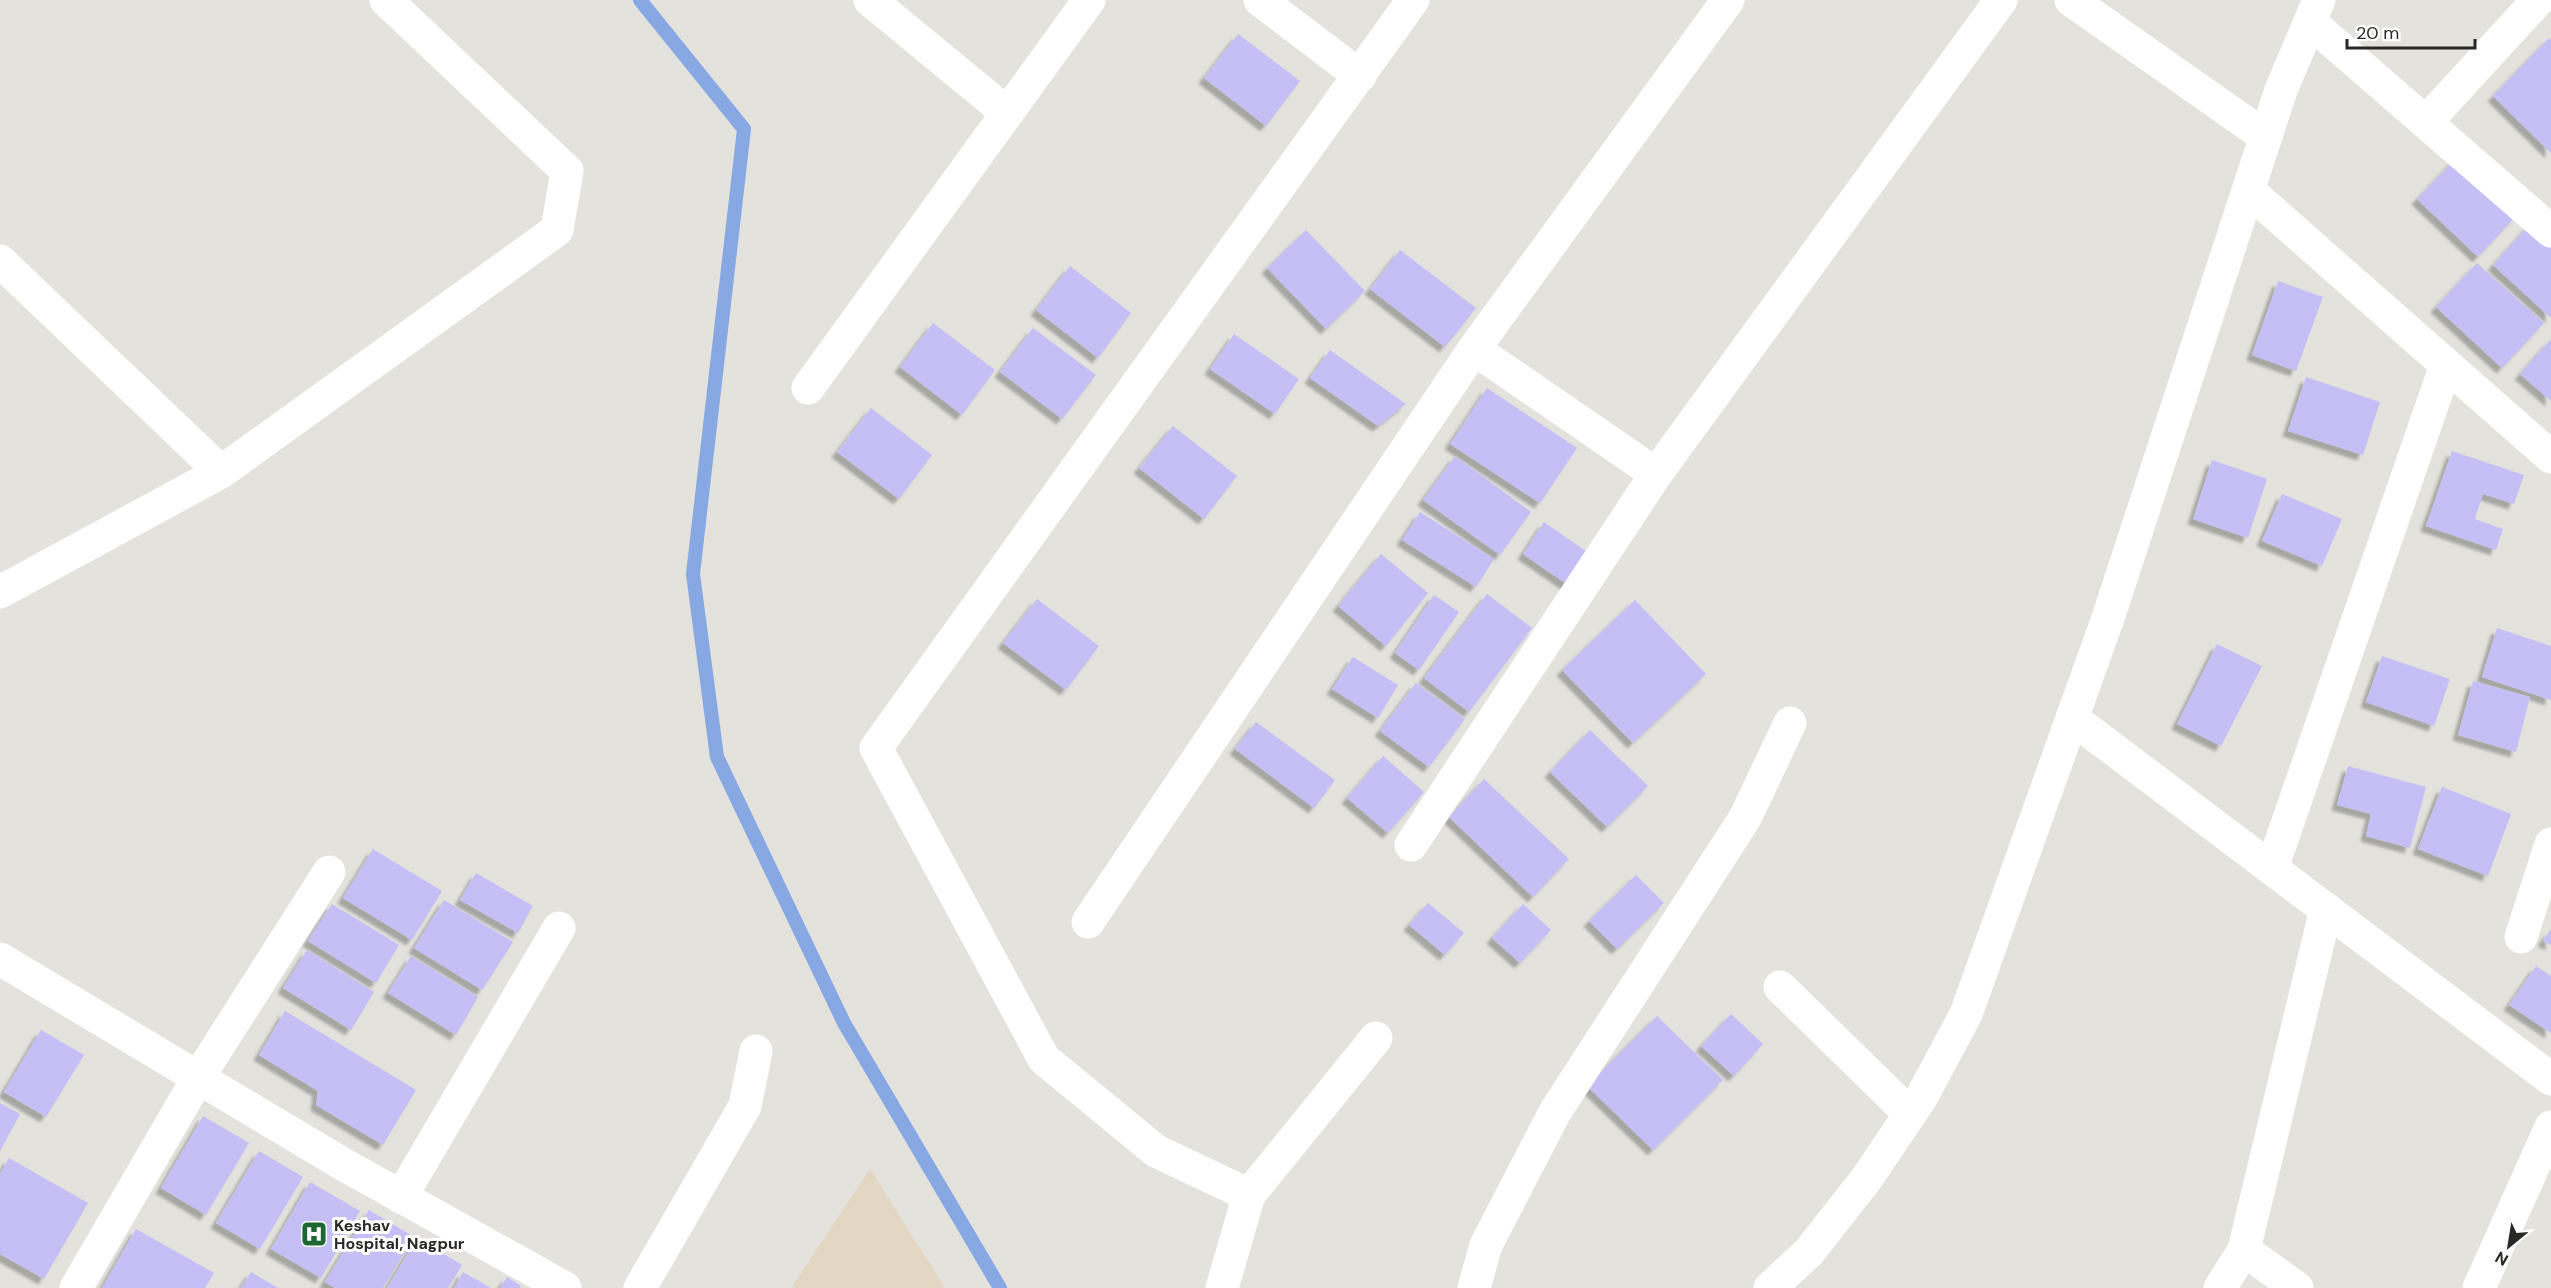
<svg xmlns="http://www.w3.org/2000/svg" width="2551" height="1288" viewBox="0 0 2551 1288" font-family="'DM Sans',sans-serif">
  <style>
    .education { fill: #e3d7c3 }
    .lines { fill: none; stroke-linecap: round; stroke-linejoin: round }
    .stream { stroke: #88a8e4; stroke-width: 14 }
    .building { fill: #c5bff6; filter: url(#shadow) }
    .minor { stroke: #fff; stroke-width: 33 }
    .labels { text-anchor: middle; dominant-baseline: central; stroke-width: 6; stroke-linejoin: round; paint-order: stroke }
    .poi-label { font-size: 16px; font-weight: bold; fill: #282826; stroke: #fff; text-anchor: start }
  </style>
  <defs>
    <filter id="shadow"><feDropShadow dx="-5.5" dy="5.5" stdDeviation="1.5" flood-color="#0004"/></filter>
  </defs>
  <rect width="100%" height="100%" fill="#e3e2dd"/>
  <!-- education -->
  <path class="education" d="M870,1169L945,1288H791Z"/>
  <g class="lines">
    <!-- stream -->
    <path class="stream" d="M640,0L744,129L693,574L717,757L844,1023L1000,1288"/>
  </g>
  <!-- building -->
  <g class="building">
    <path d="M1238,34L1300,81L1266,126L1204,78Z"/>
    <path d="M2549,38L2551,40V153L2493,96Z"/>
    <path d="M2455,159L2516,216L2478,257L2417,199Z"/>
    <path d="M2530,224L2551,243V318L2493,265Z"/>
    <path d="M1306,230L1365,291L1326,329L1267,268Z"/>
    <path d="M1400,250L1476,308L1445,347L1370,289Z"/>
    <path d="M2477,263L2544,323L2502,368L2436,307Z"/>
    <path d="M1070,266L1131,313L1098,358L1036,310Z"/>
    <path d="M2278,281L2323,297L2296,371L2252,355Z"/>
    <path d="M933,323L995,370L962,415L900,367Z"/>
    <path d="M1033,328L1096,375L1062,419L1000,372Z"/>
    <path d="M1234,334L1299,379L1275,414L1210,369Z"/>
    <path d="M2551,339V401L2520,374Z"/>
    <path d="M1330,350L1406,404L1378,426L1310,378Z"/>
    <path d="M2306,377L2380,402L2363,455L2288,431Z"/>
    <path d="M1487,388L1577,448L1540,503L1450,444Z"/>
    <path d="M871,408L932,455L899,499L837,452Z"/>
    <path d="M1173,426L1237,476L1204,519L1139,468Z"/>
    <path d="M2452,451L2524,475L2514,504L2483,494L2475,519L2503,529L2496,550L2426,526Z"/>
    <path d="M1455,456L1531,512L1500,555L1423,500Z"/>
    <path d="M2212,460L2267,479L2248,538L2193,519Z"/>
    <path d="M2282,494L2342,519L2322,566L2262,541Z"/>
    <path d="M1420,512L1494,559L1476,587L1402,540Z"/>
    <path d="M1544,522L1590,554L1568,585L1523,554Z"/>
    <path d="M1381,554L1428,593L1386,646L1338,606Z"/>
    <path d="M1487,594L1532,628L1469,712L1424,678Z"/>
    <path d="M1434,595L1459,612L1419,670L1395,653Z"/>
    <path d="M1037,599L1099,646L1066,690L1003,643Z"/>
    <path d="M1635,600L1706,674L1633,743L1562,670Z"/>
    <path d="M2497,628L2551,646V700L2482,677Z"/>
    <path d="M2217,644L2262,666L2221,746L2177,724Z"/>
    <path d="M2382,656L2450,679L2434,726L2366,702Z"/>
    <path d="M1353,657L1398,685L1378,718L1332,689Z"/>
    <path d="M2473,681L2530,697L2516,752L2458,735Z"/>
    <path d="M1416,683L1465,719L1429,767L1380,731Z"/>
    <path d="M1256,722L1335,780L1314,808L1235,749Z"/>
    <path d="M1590,730L1648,786L1607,827L1550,772Z"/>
    <path d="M1383,756L1424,792L1388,833L1347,798Z"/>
    <path d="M2348,766L2426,787L2410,848L2366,836L2371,814L2337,805Z"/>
    <path d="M1484,779L1569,859L1533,897L1449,817Z"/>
    <path d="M2442,787L2511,814L2488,876L2418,849Z"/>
    <path d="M373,849L442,891L412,940L343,898Z"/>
    <path d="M476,873L533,906L518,933L460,900Z"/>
    <path d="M1636,875L1664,903L1617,949L1589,921Z"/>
    <path d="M444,900L513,942L482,990L414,948Z"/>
    <path d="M1428,903L1464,933L1445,955L1409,925Z"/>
    <path d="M332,904L399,945L376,983L308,941Z"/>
    <path d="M1523,904L1551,930L1520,963L1492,938Z"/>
    <path d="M2551,929V945L2543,941Z"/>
    <path d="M307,950L374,992L351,1030L283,988Z"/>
    <path d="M411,956L478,997L456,1035L388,993Z"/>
    <path d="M2536,966L2551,976V1033L2509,1005Z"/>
    <path d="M285,1011L416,1090L383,1145L316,1105L318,1091L259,1055Z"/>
    <path d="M1731,1014L1763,1044L1734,1076L1701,1046Z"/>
    <path d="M1657,1016L1723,1080L1653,1150L1587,1086Z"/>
    <path d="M41,1030L84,1055L46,1117L4,1092Z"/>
    <path d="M0,1103L20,1114L0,1151Z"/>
    <path d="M203,1116L249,1143L206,1215L161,1188Z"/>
    <path d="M259,1151L303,1177L260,1249L216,1223Z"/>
    <path d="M9,1158L88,1203L44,1279L0,1254V1174Z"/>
    <path d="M310,1182L360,1211L321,1278L271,1249Z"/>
    <path d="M369,1210L414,1237L383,1288H335L325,1282Z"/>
    <path d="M136,1229L214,1273L205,1288H102Z"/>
    <path d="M417,1238L462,1265L448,1288H387Z"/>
    <path d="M251,1272L278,1288H241Z"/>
    <path d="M463,1272L491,1288H454Z"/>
    <path d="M507,1277L521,1286L520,1288H500Z"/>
  </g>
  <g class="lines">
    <!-- minor -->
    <g class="minor">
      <path d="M870,0L1006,112"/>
      <path d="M1260,0L1360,76"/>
      <path d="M2071,0L2266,137"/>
      <path d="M2310,22L2551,231"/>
      <path d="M2426,122L2538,0"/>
      <path d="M2249,191L2551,457"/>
      <path d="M0,261L221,472"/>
      <path d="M1474,349L1656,474L2001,0"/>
      <path d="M808,388L1089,0"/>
      <path d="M0,592L221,472L557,230L567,171L386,0"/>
      <path d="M2072,718L2551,1079"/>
      <path d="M1411,845L1656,474"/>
      <path d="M2272,868L2446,365"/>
      <path d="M1088,922L1474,349L1728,0"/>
      <path d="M2521,937L2551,844"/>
      <path d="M0,959L341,1163L565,1288"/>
      <path d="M1780,987L1910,1114"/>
      <path d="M1376,1038L1249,1195L1156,1151L1044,1059L876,748L1413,0"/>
      <path d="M401,1197L559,928"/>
      <path d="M2244,1250L2297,1288"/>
      <path d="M76,1288L198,1078L329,872"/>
      <path d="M640,1288L745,1106L756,1051"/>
      <path d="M1222,1288L1249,1195"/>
      <path d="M1474,1288L1486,1245L1555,1112L1745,818L1790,723"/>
      <path d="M1770,1288L1809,1252L1867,1178L1921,1098L1966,1014L2108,618L2281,90L2319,0"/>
      <path d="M2220,1288L2244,1250L2326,909"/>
      <path d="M2479,1288L2551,1127"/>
    </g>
  </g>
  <!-- icons -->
  <defs>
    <symbol id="hospital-square" viewBox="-11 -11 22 22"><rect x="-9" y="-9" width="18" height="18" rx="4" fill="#1d6735" stroke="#fff"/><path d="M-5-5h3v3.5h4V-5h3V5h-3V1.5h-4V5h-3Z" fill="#fff"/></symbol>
  </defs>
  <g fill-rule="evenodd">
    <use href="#hospital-square" x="299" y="1219" width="30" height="30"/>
  </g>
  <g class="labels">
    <!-- poi labels -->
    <g class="poi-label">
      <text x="334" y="1225">Keshav<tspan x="334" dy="18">Hospital, Nagpur</tspan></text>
    </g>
  </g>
  <!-- north arrow -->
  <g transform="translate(2509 1246) rotate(210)" stroke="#ffffff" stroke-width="4.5" paint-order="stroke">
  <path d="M0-4.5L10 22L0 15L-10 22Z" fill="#282826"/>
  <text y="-9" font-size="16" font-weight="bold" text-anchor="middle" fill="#282826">N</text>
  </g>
  <!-- scale -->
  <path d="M2347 39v9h128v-9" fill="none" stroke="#282826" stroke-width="3"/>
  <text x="2356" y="39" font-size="18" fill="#282826" stroke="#ffffff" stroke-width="4.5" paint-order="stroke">20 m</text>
</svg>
